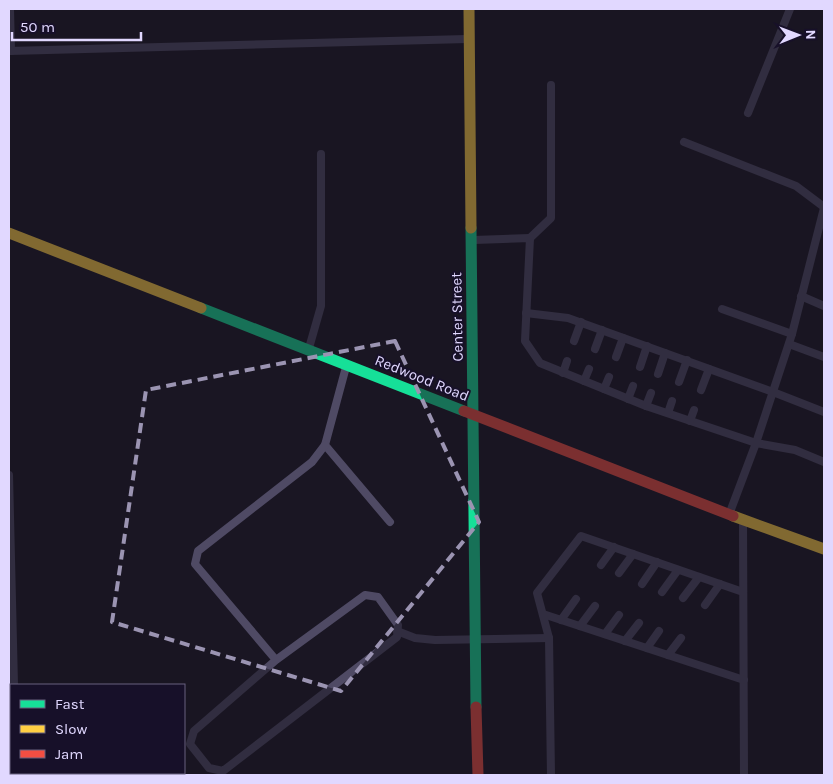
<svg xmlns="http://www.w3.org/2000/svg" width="833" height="784" viewBox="0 0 833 784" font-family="Karla,sans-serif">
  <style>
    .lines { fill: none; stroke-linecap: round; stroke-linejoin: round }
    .lane { stroke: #4f4a64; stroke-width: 8 }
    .fast { stroke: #16e098; stroke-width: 11 }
    .slow { stroke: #ffcf43; stroke-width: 11 }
    .jam { stroke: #f24e42; stroke-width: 11 }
    .marked { fill: none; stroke: #9b94b2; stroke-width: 4; stroke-dasharray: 10 6; stroke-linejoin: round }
    .labels { text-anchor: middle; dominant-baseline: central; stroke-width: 4; stroke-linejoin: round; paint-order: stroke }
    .street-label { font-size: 15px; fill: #e1d8ff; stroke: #171029 }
  </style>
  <rect width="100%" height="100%" fill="#1a1623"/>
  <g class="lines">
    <!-- lane -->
    <g class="lane">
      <path d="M10,9L11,51"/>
      <path d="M9,51L467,39"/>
      <path d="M748,113L790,9"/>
      <path d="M684,142L796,186L824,207"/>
      <path d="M824,208L792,334L756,443L795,450L824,462"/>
      <path d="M530,238L551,218V85"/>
      <path d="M474,240L530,238L525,341L540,363L646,406L756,443L730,512"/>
      <path d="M801,296L824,306"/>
      <path d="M722,309L792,334"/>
      <path d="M526,313L568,318L773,392L824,412"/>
      <path d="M574,341L581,322"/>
      <path d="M789,344L824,357"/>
      <path d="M309,348L321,306V154"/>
      <path d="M595,349L602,330"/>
      <path d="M616,357L623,338"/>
      <path d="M346,367L325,445L390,522"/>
      <path d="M640,367L647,346"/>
      <path d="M563,373L567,361"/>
      <path d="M658,374L665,353"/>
      <path d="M584,381L589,369"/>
      <path d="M679,382L687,360"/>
      <path d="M604,389L609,377"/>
      <path d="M701,390L709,369"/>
      <path d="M628,399L633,386"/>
      <path d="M646,406L651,393"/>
      <path d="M668,413L672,401"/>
      <path d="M690,421L694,410"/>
      <path d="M9,475L14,685"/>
      <path d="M743,522L744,775"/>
      <path d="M601,565L614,547"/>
      <path d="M619,573L633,554"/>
      <path d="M642,584L657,562"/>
      <path d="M662,592L678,570"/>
      <path d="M683,598L699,577"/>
      <path d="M705,605L720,584"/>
      <path d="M543,614L744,680"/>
      <path d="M561,620L576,599"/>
      <path d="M580,626L595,606"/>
      <path d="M397,631L415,638L435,640L549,638"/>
      <path d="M605,634L619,615"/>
      <path d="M625,641L639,623"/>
      <path d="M647,648L659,631"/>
      <path d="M668,655L681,638"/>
      <path d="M276,660L194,731L190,744L209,768L223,771L397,637L398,625L378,597L365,595L276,660L195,564L198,551L312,462L325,445"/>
      <path d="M19,773V775"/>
      <path d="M551,775L549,638L537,593L581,536L743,592"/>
    </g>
    <!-- fast -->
    <g class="fast">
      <path d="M471,228L476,707"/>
      <path d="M201,308L464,411"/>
    </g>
    <!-- slow -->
    <g class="slow">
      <path d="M469,9L471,228"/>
      <path d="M9,233L201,308"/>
      <path d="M733,516L824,549"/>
    </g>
    <!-- jam -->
    <g class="jam">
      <path d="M464,411L733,516"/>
      <path d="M476,707L478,775"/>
    </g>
  </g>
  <!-- marked area -->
  <path d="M0 0H833V784H0ZM395,341L479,522L341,691L112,622L146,390Z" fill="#1a1623" fill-opacity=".55" fill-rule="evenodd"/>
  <path class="marked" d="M395,341L479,522L341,691L112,622L146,390Z"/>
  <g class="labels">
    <!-- street labels -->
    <g class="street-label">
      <text transform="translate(457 317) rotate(-91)">Center Street</text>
      <text transform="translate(422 378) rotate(22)">Redwood Road</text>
    </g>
  </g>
  <!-- border -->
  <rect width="833" height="784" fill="none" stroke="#e1d8ff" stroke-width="20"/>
  <!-- legend -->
  <rect x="10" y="684" width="175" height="90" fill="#171029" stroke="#68607f"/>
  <rect x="20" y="700" width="25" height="8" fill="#16e098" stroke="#68607f"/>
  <text x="55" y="709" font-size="15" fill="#e1d8ff">Fast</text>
  <rect x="20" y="725" width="25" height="8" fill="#ffcf43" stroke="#68607f"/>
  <text x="55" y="734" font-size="15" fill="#e1d8ff">Slow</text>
  <rect x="20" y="750" width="25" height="8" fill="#f24e42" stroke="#68607f"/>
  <text x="55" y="759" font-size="15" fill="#e1d8ff">Jam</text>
  <!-- north arrow -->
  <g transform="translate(798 35) rotate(89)" stroke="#171029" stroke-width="4" paint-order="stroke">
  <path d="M0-4L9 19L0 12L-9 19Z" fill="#e1d8ff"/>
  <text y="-8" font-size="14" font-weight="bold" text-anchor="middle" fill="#e1d8ff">N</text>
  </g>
  <!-- scale -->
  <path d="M12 32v8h129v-8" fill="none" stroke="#e1d8ff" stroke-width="2.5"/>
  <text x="20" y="32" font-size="15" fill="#e1d8ff" stroke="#171029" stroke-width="4" paint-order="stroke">50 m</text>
</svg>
